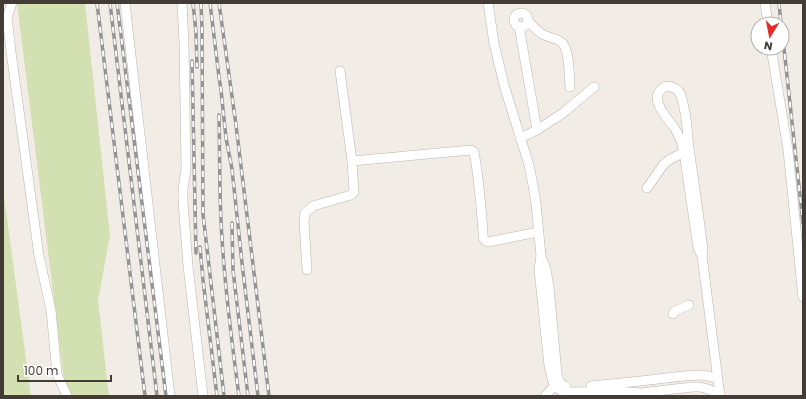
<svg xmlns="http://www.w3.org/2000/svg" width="806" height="399" viewBox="0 0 806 399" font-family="Poppins,sans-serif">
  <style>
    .green { fill: #d3e1b2 }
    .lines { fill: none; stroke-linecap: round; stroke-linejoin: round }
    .minor-casing { stroke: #beb5ac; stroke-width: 10 }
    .minor { stroke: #fff; stroke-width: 9 }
    .rail-casing { stroke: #949494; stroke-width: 3.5 }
    .rail { stroke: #fff; stroke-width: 2; stroke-dasharray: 6; stroke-linecap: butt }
  </style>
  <rect width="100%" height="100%" fill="#f1ece5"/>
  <!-- green -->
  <g class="green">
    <path d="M17,3H85L110,236L98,300L109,396H66Z"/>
    <path d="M3,189L31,396H3Z"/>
  </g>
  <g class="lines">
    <defs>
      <g id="minor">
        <path d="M12,3L7,17L11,52L39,256L51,310L57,374L67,396"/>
        <path d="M125,3L170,396"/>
        <path d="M182,3L184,43L186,169L183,189V202L188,266L203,396"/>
        <path d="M488,3L494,43L504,85L529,165L532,180L536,203L541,256L539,270L549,366L553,382L557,388L563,392H572L616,391L641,393L692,387H700L708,389L720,395"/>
        <path d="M765,3L768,24"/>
        <circle cx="521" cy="20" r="7"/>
        <path d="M528,21C533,26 538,32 544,35C549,38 557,38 561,42C570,48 569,76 570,87"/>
        <path d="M519,26L537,130L520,138"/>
        <path d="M771,48L788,150L803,297"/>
        <path d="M340,71L352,161L471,150L474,152C479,178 481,205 483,232C483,237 483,240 488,242L538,232"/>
        <path d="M537,130L563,113L594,87"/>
        <path d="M647,188L664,164L669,160L684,152"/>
        <path d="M541,256L546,269L549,287L557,374C559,380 559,384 566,387"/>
        <path d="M702,256L698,248L684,152C682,144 680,136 675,129C669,119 647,99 663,88C666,85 670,86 674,88C679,90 681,94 682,99C687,115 687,132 689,148C694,182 699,216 703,250L702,256L720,396"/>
        <path d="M307,270L304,221L305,213L313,206L351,195L354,192L352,161"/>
        <path d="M673,314L675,311L689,305"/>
        <path d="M591,386L641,381L683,376L702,375L717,378"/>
        <path d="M545,396L558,382"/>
      </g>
    </defs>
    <!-- minor casing -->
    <use href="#minor" class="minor-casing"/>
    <!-- minor -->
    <use href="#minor" class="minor"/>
    <defs>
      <g id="rail">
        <path d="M97,3L145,396"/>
        <path d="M110,3L157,396"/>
        <path d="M117,3L166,396"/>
        <path d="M193,3L196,32L197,67"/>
        <path d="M201,3L202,29L203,214L224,396"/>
        <path d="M210,3L219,77L221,90L226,138L232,169L242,263L258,396"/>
        <path d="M219,3L236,125L269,396"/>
        <path d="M779,3L781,24"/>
        <path d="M782,30L803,223"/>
        <path d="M192,61L196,253"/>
        <path d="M219,115C220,156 219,197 222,238C225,291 232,344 239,396"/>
        <path d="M232,223L233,270L248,396"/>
        <path d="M200,247L203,280L217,396"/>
      </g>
    </defs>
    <!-- rail casing -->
    <use href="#rail" class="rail-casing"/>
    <!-- rail -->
    <use href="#rail" class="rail"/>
  </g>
  <!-- border -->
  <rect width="806" height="399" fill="none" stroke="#433c36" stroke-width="8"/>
  <!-- north arrow -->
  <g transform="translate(770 36) rotate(190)"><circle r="19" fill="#ffffff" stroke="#b4b1af"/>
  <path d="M0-3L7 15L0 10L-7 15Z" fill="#e32b2a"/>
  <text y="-6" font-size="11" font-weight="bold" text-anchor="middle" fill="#433c36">N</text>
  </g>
  <!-- scale -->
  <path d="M18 375v6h93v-6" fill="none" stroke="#433c36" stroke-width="2"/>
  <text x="24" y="375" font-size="12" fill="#433c36" stroke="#ffffff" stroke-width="3" paint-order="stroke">100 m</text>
</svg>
